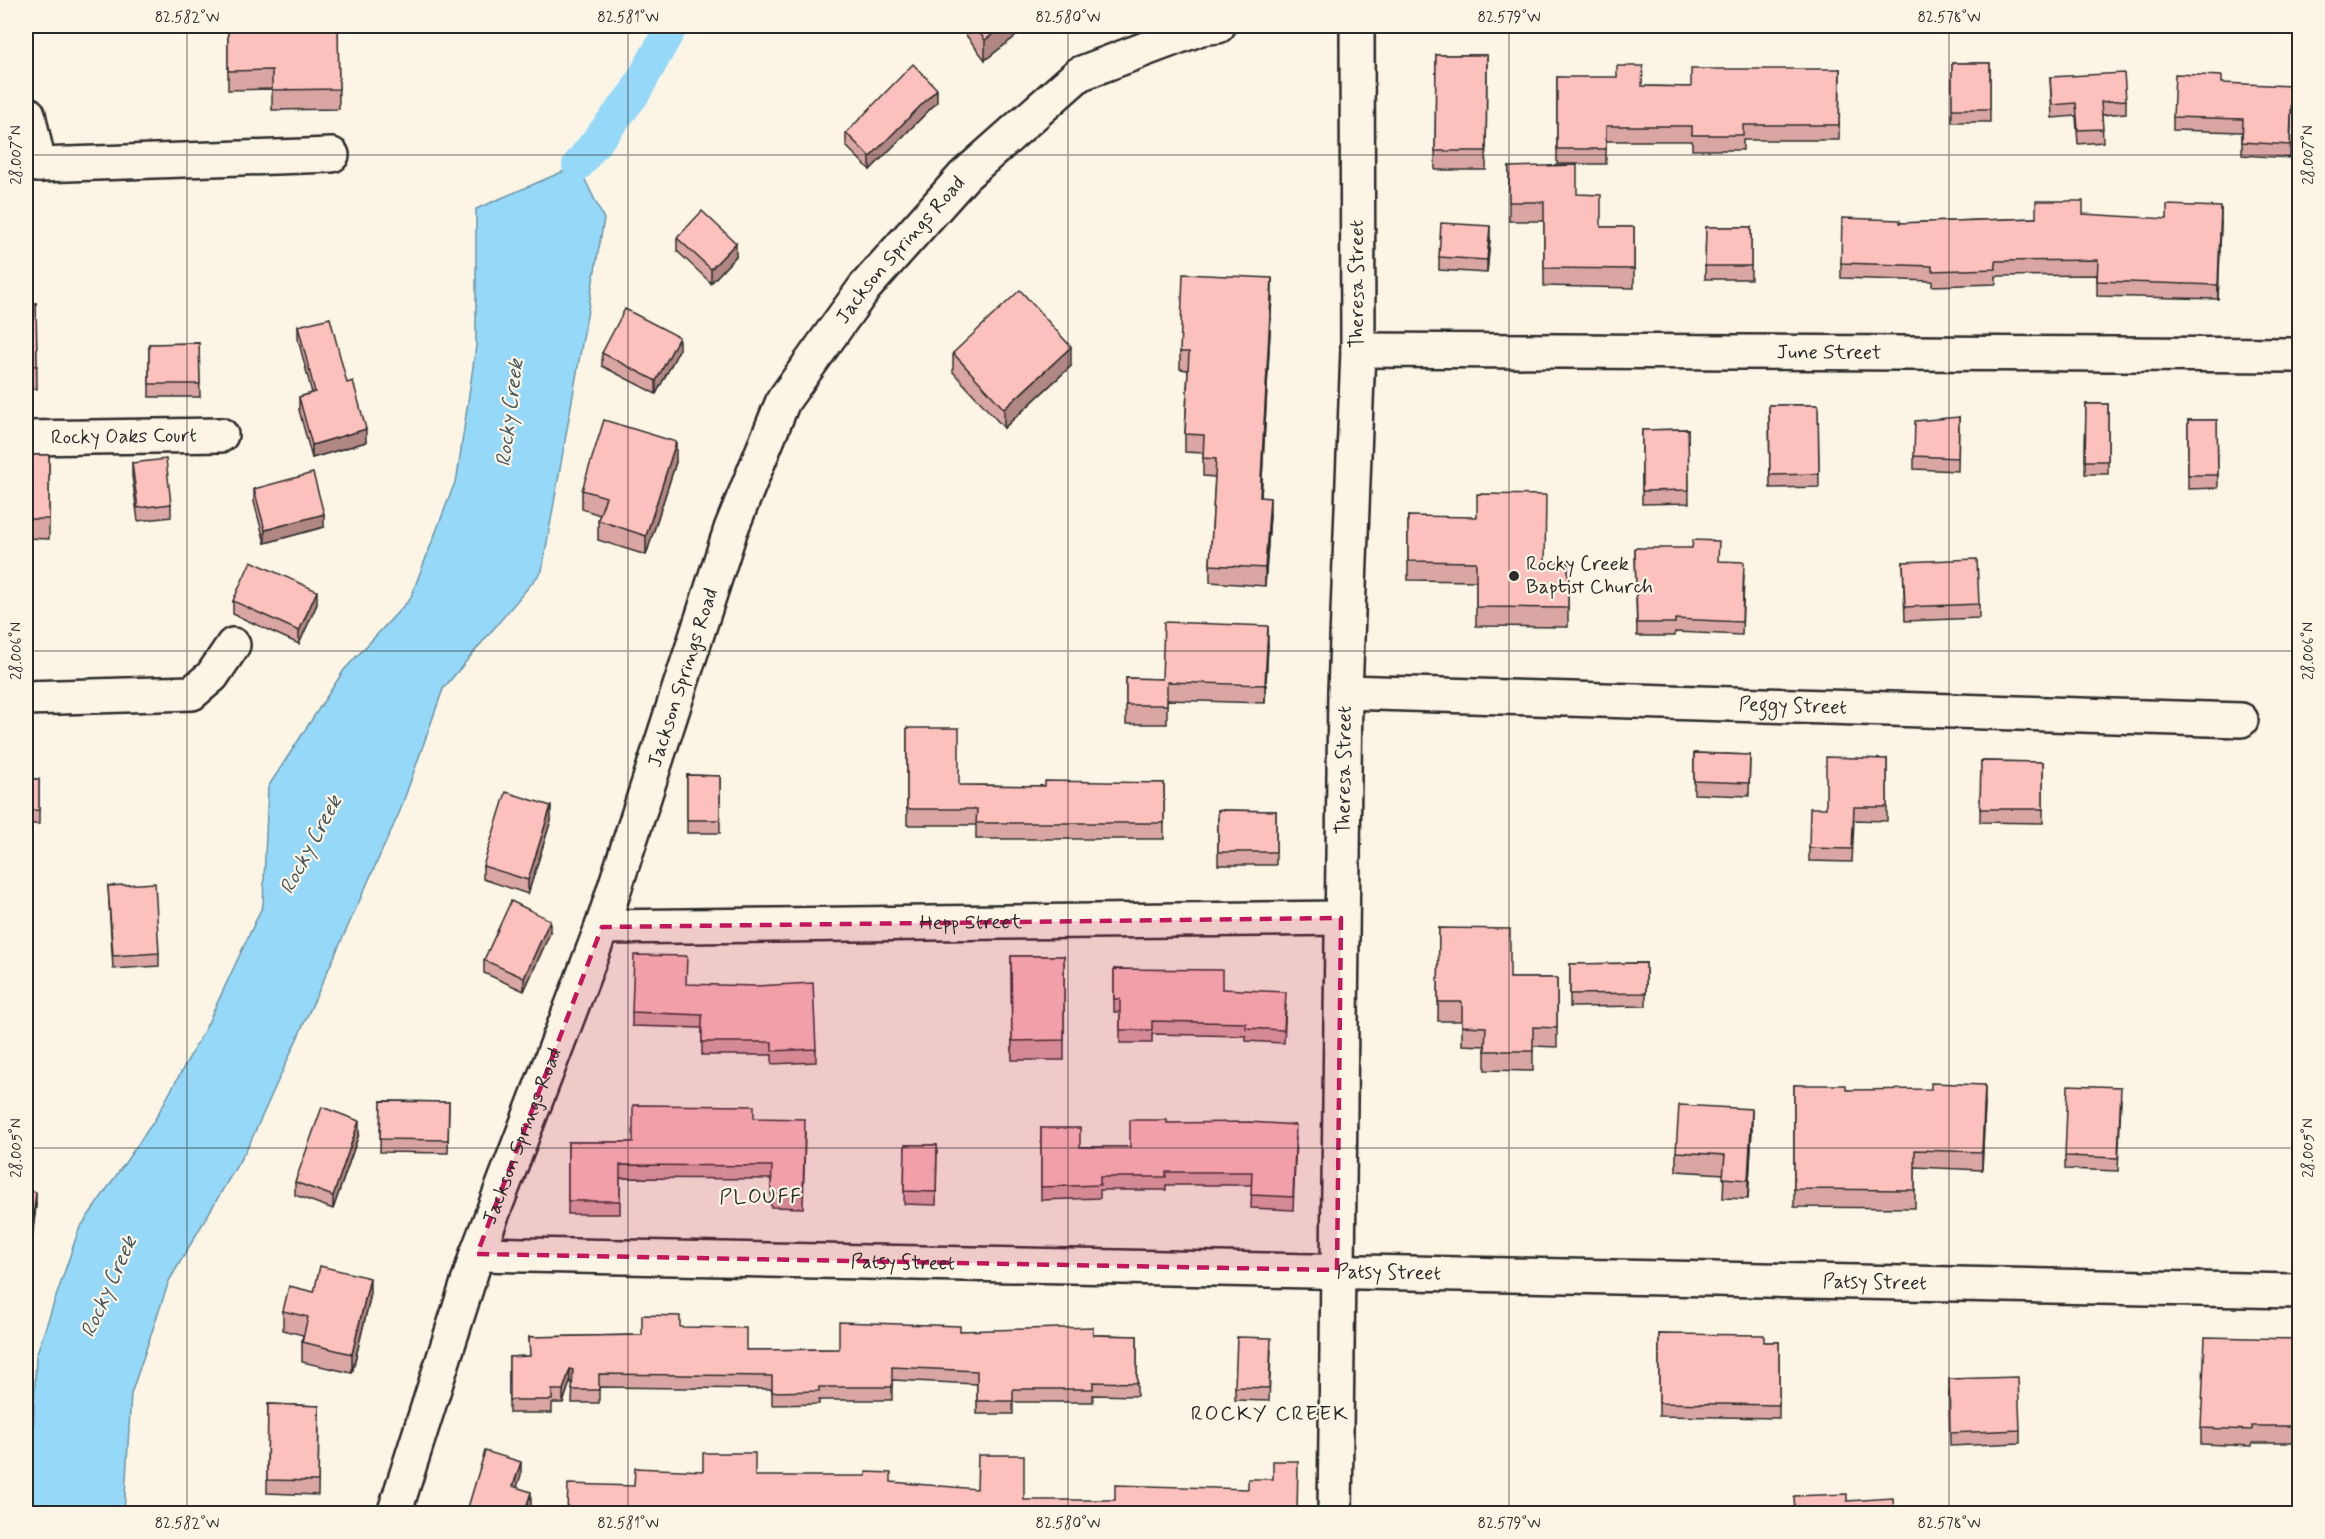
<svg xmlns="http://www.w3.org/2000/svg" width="2325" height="1539" viewBox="0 0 2325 1539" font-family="Mynerve,sans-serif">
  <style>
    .water { fill: #96d8f8; stroke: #6b93a6; stroke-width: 1.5 }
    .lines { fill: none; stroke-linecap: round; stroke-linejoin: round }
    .canal { stroke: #96d8f8; stroke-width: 32 }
    .minor-casing { stroke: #2b2b2b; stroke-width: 38 }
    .minor { stroke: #fcf5e5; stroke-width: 33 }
    .wall { fill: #daa6a3; stroke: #2b2b2b; stroke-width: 1.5 }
    .shaded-wall { fill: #b18784; stroke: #2b2b2b; stroke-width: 1.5 }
    .building { fill: #fdc1bd; stroke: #2b2b2b; stroke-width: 1.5 }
    .marked { fill: #c2185b; fill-opacity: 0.2; stroke: #c2185b; stroke-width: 4.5; stroke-dasharray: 12 8; stroke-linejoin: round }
    .ticks { fill: none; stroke: #2b2b2b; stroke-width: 1.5; stroke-opacity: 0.45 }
    .poi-dot { fill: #2b2b2b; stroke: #fcf5e5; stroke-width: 2 }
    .labels { text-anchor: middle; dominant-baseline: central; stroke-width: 4.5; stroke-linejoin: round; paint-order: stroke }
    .street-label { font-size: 20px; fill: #2b2b2b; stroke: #fcf5e5 }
    .poi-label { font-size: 20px; fill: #2b2b2b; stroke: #fcf5e5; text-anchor: start }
    .water-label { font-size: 21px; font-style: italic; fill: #46565e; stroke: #fcf5e5 }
    .neighbourhood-label { font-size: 21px; letter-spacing: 1.5px; fill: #2b2b2b; stroke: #fcf5e5 }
    .neatline { fill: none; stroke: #2b2b2b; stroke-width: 2 }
    .ticks-label { font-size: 15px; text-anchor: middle; fill: #2b2b2b }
  </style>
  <rect width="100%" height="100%" fill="#fcf5e5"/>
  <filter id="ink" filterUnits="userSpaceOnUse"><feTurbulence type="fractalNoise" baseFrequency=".0167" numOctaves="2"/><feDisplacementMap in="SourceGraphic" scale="12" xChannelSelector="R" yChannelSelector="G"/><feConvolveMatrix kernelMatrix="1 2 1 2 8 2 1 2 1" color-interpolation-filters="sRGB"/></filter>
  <g filter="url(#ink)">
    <!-- water -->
    <path class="water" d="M578,165L604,219L542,571L443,689L400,811L249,1145L169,1281L131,1394L124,1513H30L36,1356L79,1229L154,1121L206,1027L263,905L268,787L344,670L410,599L457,477L476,346V209Z"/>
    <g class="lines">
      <!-- canal -->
      <path class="canal" d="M578,165L634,94L672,26"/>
      <defs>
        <g id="minor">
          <path d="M26,113L28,114L39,165L26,164"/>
          <path d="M39,165L332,155"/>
          <path id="s1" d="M1358,350L2300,355"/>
          <path id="s2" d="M26,438L221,435"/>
          <path id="s3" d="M1345,692L2241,720"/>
          <path d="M26,698L192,693L212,676L233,645"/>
          <path id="s4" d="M602,927L1341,918"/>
          <path id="s5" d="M477,1254L2300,1291"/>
          <path id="s6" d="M394,1514L477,1254L602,927L731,529L783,401L865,287L964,176L1079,74L1201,28L1218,26"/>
          <path id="s7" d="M1335,1514L1345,692L1358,350L1357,26"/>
        </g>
      </defs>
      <!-- minor casing -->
      <use href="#minor" class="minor-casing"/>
      <!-- minor -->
      <use href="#minor" class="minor"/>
    </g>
    <!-- wall -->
    <g class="wall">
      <path d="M959,26H1029L985,60Z"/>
      <path d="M338,27L339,109L272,110V89L228,90V28Z"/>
      <path d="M1436,55H1487L1486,170H1435Z"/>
      <rect x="1952" y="63" width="38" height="59"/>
      <path d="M1840,69L1839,140H1743V150H1692V141H1606V164H1557V77L1643,86L1691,87Z"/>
      <path d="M2050,77L2126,100V113L2102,115L2103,142L2078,144L2076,116L2052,118Z"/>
      <path d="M2222,83L2292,99L2290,158L2242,155V132L2173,130V117Z"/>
      <path d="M937,102L870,170L846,146V133Z"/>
      <path d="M1509,167L1577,194L1601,227H1634V288L1544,286V221H1509Z"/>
      <path d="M2036,218L2221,222L2218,299L2097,296V275L1996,276V284L1932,286V281L1841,278V263L1900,223Z"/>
      <path d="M1706,227H1751V279H1705Z"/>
      <path d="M677,238L736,256L711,283L677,251Z"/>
      <path d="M1490,239L1487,273L1439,270V257Z"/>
      <path d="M1272,295L1261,497L1270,515L1265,586L1210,582V565L1215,477L1203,476V453L1185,452V434L1188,370L1180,369V352Z"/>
      <path d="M26,303H36L37,389H26Z"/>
      <path d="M298,326L366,442L312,458L299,410V397L312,393L298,339Z"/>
      <path d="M199,343L200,397H149V344Z"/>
      <path d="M679,350L656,394L602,366V353Z"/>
      <path d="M953,353L1071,366L1004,428L953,372Z"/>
      <path d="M2086,404H2108V474H2085Z"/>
      <path d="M1769,405H1818L1819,487L1770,488Z"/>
      <path d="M1959,417L1958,471L1914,469V456Z"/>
      <path d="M2188,420H2217L2218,488L2188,489Z"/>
      <path d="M1688,429L1689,503L1642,504V430Z"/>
      <path d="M26,455H49V539L26,538Z"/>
      <path d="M676,462L646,555L598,540V520L600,515L582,509V490Z"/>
      <path d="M132,463L171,504V517L138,521L132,476Z"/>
      <path d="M254,489L324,527L265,543L254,502Z"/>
      <path d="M1408,516L1545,562L1568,563V627L1476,626V581L1408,580Z"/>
      <path d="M1635,548L1718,561L1744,575L1742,635L1675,632V636H1637Z"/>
      <path d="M1903,562L1979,604V618L1905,621Z"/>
      <path d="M233,601L317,604L299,644L233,614Z"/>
      <path d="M1268,644L1265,703L1167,700V724H1126V678L1162,679Z"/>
      <path d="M907,728L959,785L1045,786L1164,783V839H976V825H907Z"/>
      <path d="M1694,753L1750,755L1749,796L1694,794Z"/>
      <path d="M1887,759V821L1854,820L1852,862L1809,861V848L1826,808Z"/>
      <path d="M1981,761L2043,762V823L1980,822Z"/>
      <path d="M687,775L720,776V833H687Z"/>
      <rect x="26" y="779" width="13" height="45"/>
      <path d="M1218,810L1276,811V865H1218Z"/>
      <path d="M551,820L528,894L483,879V866Z"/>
      <path d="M108,886L159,953V966L113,969Z"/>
      <path d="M1439,928L1510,978H1557V1047L1533,1046V1071L1485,1070V1046L1462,1045V1021H1438Z"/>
      <path d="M550,933L524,991L484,973V960Z"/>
      <path d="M1011,956H1064V1060H1012Z"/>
      <path d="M1646,963V1006L1570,1007V964Z"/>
      <path d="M1114,969L1222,989L1286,1005L1284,1043L1246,1041V1036L1152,1034V1043H1120V1012H1114Z"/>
      <path d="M686,984L816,1049V1062L772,1064V1055H702V1028L632,1026V1012Z"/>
      <path d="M1794,1085L1985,1103L1982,1170L1915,1167V1208L1794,1207Z"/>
      <path d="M2121,1100L2118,1171L2065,1169V1156Z"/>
      <path d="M381,1101L449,1102L448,1153L380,1152Z"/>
      <path d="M754,1118L805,1132L803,1208L771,1207V1179L620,1178V1214H568V1142H633Z"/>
      <path d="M1167,1123L1296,1138L1293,1210L1251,1208L1252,1185H1166V1190H1100V1198L1041,1200V1128L1080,1147H1130Z"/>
      <path d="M1752,1129L1748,1199L1723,1198L1724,1174L1676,1171V1152Z"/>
      <path d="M359,1134L333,1209L295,1195V1182Z"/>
      <path d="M905,1145H937L936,1205L904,1204Z"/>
      <path d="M26,1191L36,1205L31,1248H26Z"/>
      <path d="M314,1292L370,1298L352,1373L302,1362V1342L303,1335L283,1330V1311Z"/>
      <path d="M680,1327L746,1350L839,1349L960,1331L1137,1336V1396L1093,1395V1402H1013V1414H977V1384L892,1380V1400H819V1404L772,1405V1389L599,1387V1403H572L573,1383L570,1382L563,1403H552V1413H509V1357L530,1356L529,1337L642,1335Z"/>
      <path d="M1659,1334L1764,1342H1779V1418L1659,1416Z"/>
      <path d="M2300,1339V1443H2252V1446L2201,1444V1428Z"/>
      <path d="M1271,1351L1269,1401L1235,1400V1387Z"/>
      <path d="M1949,1392L2020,1430V1443L1950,1446Z"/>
      <path d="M268,1404L319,1406L318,1495L267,1493Z"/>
    </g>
    <!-- shaded-wall -->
    <g class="shaded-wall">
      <path d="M1004,26H1029L985,60V40Z"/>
      <path d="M937,89V102L870,170V157Z"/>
      <path d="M2221,207V222L2218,299V285Z"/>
      <path d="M1490,226V239L1487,273V260Z"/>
      <path d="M736,243V256L711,283V269Z"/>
      <path d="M1272,278V295L1260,515V497Z"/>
      <path d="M679,337V350L656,394V381Z"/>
      <path d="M1071,347V366L1004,428V409Z"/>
      <path d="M366,429V442L312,458V445Z"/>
      <path d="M676,442V462L646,555V536Z"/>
      <path d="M1270,498V515L1265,586V568Z"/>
      <path d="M324,514V527L265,543V530Z"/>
      <path d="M317,591V604L299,644V631Z"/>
      <path d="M1268,626V644L1265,703V685Z"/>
      <path d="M551,806V820L528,894V880Z"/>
      <path d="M550,920V933L524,991V978Z"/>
      <path d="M1985,1085V1103L1982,1170V1152Z"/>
      <path d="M1752,1109V1129L1748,1199V1180Z"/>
      <path d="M359,1121V1134L333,1209V1196Z"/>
      <path d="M36,1192V1205L31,1248V1235Z"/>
      <path d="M370,1278V1298L352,1373V1354Z"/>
      <path d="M570,1369V1382L563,1403V1390Z"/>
      <path d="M521,1462V1475L513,1500V1486Z"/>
      <path d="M531,1492V1505L528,1514H524Z"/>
    </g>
    <!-- building -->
    <g class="building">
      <path d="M974,26H1004L985,40Z"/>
      <path d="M338,27L339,89L272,90V70L228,71V28Z"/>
      <path d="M1436,55H1487L1486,151H1435Z"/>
      <rect x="1952" y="63" width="38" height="46"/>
      <path d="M913,64L937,89L870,157L846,133Z"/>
      <path d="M1617,66H1643L1642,86L1691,87V69H1840L1839,125H1743V135H1692V126H1606V149H1557V77H1617Z"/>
      <path d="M2124,73L2126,100L2101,102L2103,129L2078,130L2076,103L2052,105L2050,77Z"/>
      <path d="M2175,74L2222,76V83L2292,86L2290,145L2242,142L2243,119L2173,117Z"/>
      <path d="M1577,165V194L1601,195V227H1634V269L1544,268V202H1509V167Z"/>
      <path d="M2036,201H2083V214L2167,219V205L2221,207L2218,285L2097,281L2098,260L1995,261L1996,269L1932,271V266L1841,263L1842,218L1900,220V223L2036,218Z"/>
      <path d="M702,211L736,243L711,269L677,238Z"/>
      <path d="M1441,223L1490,226L1487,260L1439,257Z"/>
      <path d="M1706,227H1751V266H1705Z"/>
      <path d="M1183,274L1272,278L1260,497L1270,498L1265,568L1210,565L1216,459L1203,458L1204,435L1185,434L1189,352H1180Z"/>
      <path d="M1020,290L1071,347L1004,409L953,353Z"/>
      <path d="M26,303H36L37,366H26Z"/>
      <path d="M625,309L679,337L656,381L602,353Z"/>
      <path d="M330,318L347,383L353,381L366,429L312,445L299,397L315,392L298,326Z"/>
      <path d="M199,343L200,384H149V344Z"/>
      <path d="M2086,404H2108V461H2085Z"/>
      <path d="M1769,405H1818L1819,474L1770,475Z"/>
      <path d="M1959,417L1958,458L1914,456L1915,421Z"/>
      <path d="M604,420L676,442L646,536L598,520L606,497L582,490Z"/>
      <path d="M2188,420H2217L2218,475H2188Z"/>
      <path d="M1688,429L1689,490L1642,491V430Z"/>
      <rect x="26" y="455" width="23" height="64"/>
      <path d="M166,459L171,504L138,508L132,463Z"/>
      <path d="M313,473L324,514L265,530L254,489Z"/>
      <path d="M1477,494L1546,495L1545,562L1568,563V608L1476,607V562L1408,561V516L1477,517Z"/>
      <path d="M1693,540L1719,541L1718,561L1744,562L1742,622L1675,619V623H1637L1635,548H1692Z"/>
      <path d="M1977,559L1979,604L1905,607L1903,562Z"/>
      <path d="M251,561L317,591L299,631L233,601Z"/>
      <path d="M1164,622L1268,626L1265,685L1167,682V705H1126V678L1162,679Z"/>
      <path d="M907,728H959V785L1045,786V781L1164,783V823H976L977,809H907Z"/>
      <path d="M1694,753L1750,755L1749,783L1694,781Z"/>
      <path d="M1826,757L1887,759V807H1854L1852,849L1809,848L1810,808H1826Z"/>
      <path d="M1981,761L2043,762V809H1980Z"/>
      <path d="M687,775L720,776V820H687Z"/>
      <path d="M26,779H39V810L26,811Z"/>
      <path d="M506,792L551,806L528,880L483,866Z"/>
      <path d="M1218,810L1276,811V852H1218Z"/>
      <path d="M155,883L159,953L113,956L108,886Z"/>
      <path d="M511,901L550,920L524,978L484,960Z"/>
      <path d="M1439,928L1510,929V978H1557V1028L1533,1027V1051H1485L1486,1027L1462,1026V1002H1438Z"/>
      <path d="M634,955L687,956L686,984L755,986L813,983L816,1049L772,1051V1042H702V1015L632,1012Z"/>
      <path d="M1011,956H1064V1040L1012,1041Z"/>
      <path d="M1646,963V993L1570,994V964Z"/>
      <path d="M1114,969L1222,970V989L1286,992L1284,1030L1246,1028V1023L1152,1021V1030H1120V999H1114Z"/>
      <path d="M1931,1083L1985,1085L1982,1152L1915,1150V1190L1794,1189V1085H1846V1090L1931,1089Z"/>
      <path d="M2068,1085L2121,1087L2118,1158L2065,1156Z"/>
      <path d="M381,1101L449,1102L448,1140L380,1139Z"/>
      <path d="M633,1105L754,1106V1118L805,1119L803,1195L771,1194L772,1166L620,1165V1201H568V1142H633Z"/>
      <path d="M1679,1105L1752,1109L1748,1180L1723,1178L1725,1155L1676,1152Z"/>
      <path d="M322,1107L359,1121L333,1196L295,1182Z"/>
      <path d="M1130,1120H1167V1123L1250,1122L1296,1125L1293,1197L1251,1195L1252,1172H1166V1177H1100V1185L1041,1187V1128H1080V1147H1130Z"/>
      <path d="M905,1145H937L936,1192L904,1191Z"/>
      <path d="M26,1191L36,1192L31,1235H26Z"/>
      <path d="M320,1266L370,1278L352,1354L302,1342L308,1317L283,1311L289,1286L314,1292Z"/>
      <path d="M642,1315L680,1316V1327L746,1328V1350L839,1349V1322L960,1326V1331L1093,1327V1335L1137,1336V1383L1093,1382V1389H1013V1401H977V1371L892,1367V1387H819V1391L772,1392V1376L599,1374V1390H572L573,1370L570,1369L563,1390H552V1400H509V1357L530,1356L529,1337L642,1335Z"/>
      <path d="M1659,1334L1764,1335V1342H1779V1405L1659,1403Z"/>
      <path d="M1237,1337L1271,1338L1269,1388L1235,1387Z"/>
      <path d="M2205,1337L2300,1339V1426H2252V1430L2201,1428Z"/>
      <path d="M2018,1377L2020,1430L1950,1433L1949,1379Z"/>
      <path d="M268,1404L319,1406L318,1481L267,1480Z"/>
      <path d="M485,1451L521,1462L513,1486L531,1492L524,1514H466Z"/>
      <path d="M703,1453H755V1476H866V1472L891,1473V1482L977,1489L978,1455H1024V1500H1115V1485L1248,1489V1479H1273V1461H1298L1297,1514H567L568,1484L634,1486L635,1468L703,1471Z"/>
      <path d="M1847,1494V1501L1893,1498L1894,1514H1795L1794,1496Z"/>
      <path d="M1672,1508L1713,1509V1512L1765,1510V1514H1672Z"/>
      <path d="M216,1511L224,1514H215Z"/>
    </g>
  </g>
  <!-- marked area -->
  <path class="marked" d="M1341,918L1337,1270L477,1254L602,927Z"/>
  <!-- ticks -->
  <path class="ticks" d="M187,26V1514M628,26V1514M1068,26V1514M1509,26V1514M1949,26V1514M26,155H2300M26,651H2300M26,1148H2300"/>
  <!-- markers -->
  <circle class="poi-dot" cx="1514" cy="576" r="6"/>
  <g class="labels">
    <!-- street labels -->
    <g class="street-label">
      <text stroke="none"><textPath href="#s6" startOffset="1371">Jackson Springs Road</textPath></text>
      <text transform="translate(1357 284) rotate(-90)">Theresa Street</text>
      <text stroke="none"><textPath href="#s1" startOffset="471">June Street</textPath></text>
      <text stroke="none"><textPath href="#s2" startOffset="98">Rocky Oaks Court</textPath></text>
      <text stroke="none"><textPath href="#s6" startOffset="885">Jackson Springs Road</textPath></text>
      <text stroke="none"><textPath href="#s3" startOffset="448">Peggy Street</textPath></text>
      <text stroke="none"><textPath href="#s7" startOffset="744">Theresa Street</textPath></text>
      <text stroke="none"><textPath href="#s4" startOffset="369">Hepp Street</textPath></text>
      <text stroke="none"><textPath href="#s6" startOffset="399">Jackson Springs Road</textPath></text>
      <text stroke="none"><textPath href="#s5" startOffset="426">Patsy Street</textPath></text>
      <text stroke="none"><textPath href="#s5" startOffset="912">Patsy Street</textPath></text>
      <text stroke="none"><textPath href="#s5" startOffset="1398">Patsy Street</textPath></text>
    </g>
    <!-- poi labels -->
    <g class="poi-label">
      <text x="1526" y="564">Rocky Creek<tspan x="1526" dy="23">Baptist Church</tspan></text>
    </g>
    <!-- water labels -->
    <g class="water-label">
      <text transform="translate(510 413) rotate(-83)">Rocky Creek</text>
      <text transform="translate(311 845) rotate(-62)">Rocky Creek</text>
      <text transform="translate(109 1287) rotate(-66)">Rocky Creek</text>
    </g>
    <!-- neighbourhood labels -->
    <g class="neighbourhood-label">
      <text x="761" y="1197">PLOUFF</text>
      <text x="1270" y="1414">ROCKY CREEK</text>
    </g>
  </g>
  <!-- margin -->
  <rect width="2325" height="1539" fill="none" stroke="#fcf5e5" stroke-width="66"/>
  <rect x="33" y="33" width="2259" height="1473" class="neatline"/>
  <g class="ticks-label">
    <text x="187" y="22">82.582°W</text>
    <text x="628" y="22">82.581°W</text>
    <text x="1068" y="22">82.580°W</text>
    <text x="1509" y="22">82.579°W</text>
    <text x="1949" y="22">82.578°W</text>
    <text transform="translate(16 155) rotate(-90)" y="5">28.007°N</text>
    <text transform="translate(2308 155) rotate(-90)" y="5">28.007°N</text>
    <text transform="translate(16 651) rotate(-90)" y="5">28.006°N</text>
    <text transform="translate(2308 651) rotate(-90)" y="5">28.006°N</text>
    <text transform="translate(16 1148) rotate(-90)" y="5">28.005°N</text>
    <text transform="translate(2308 1148) rotate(-90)" y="5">28.005°N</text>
    <text x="187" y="1528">82.582°W</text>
    <text x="628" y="1528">82.581°W</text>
    <text x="1068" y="1528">82.580°W</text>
    <text x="1509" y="1528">82.579°W</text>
    <text x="1949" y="1528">82.578°W</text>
  </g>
</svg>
